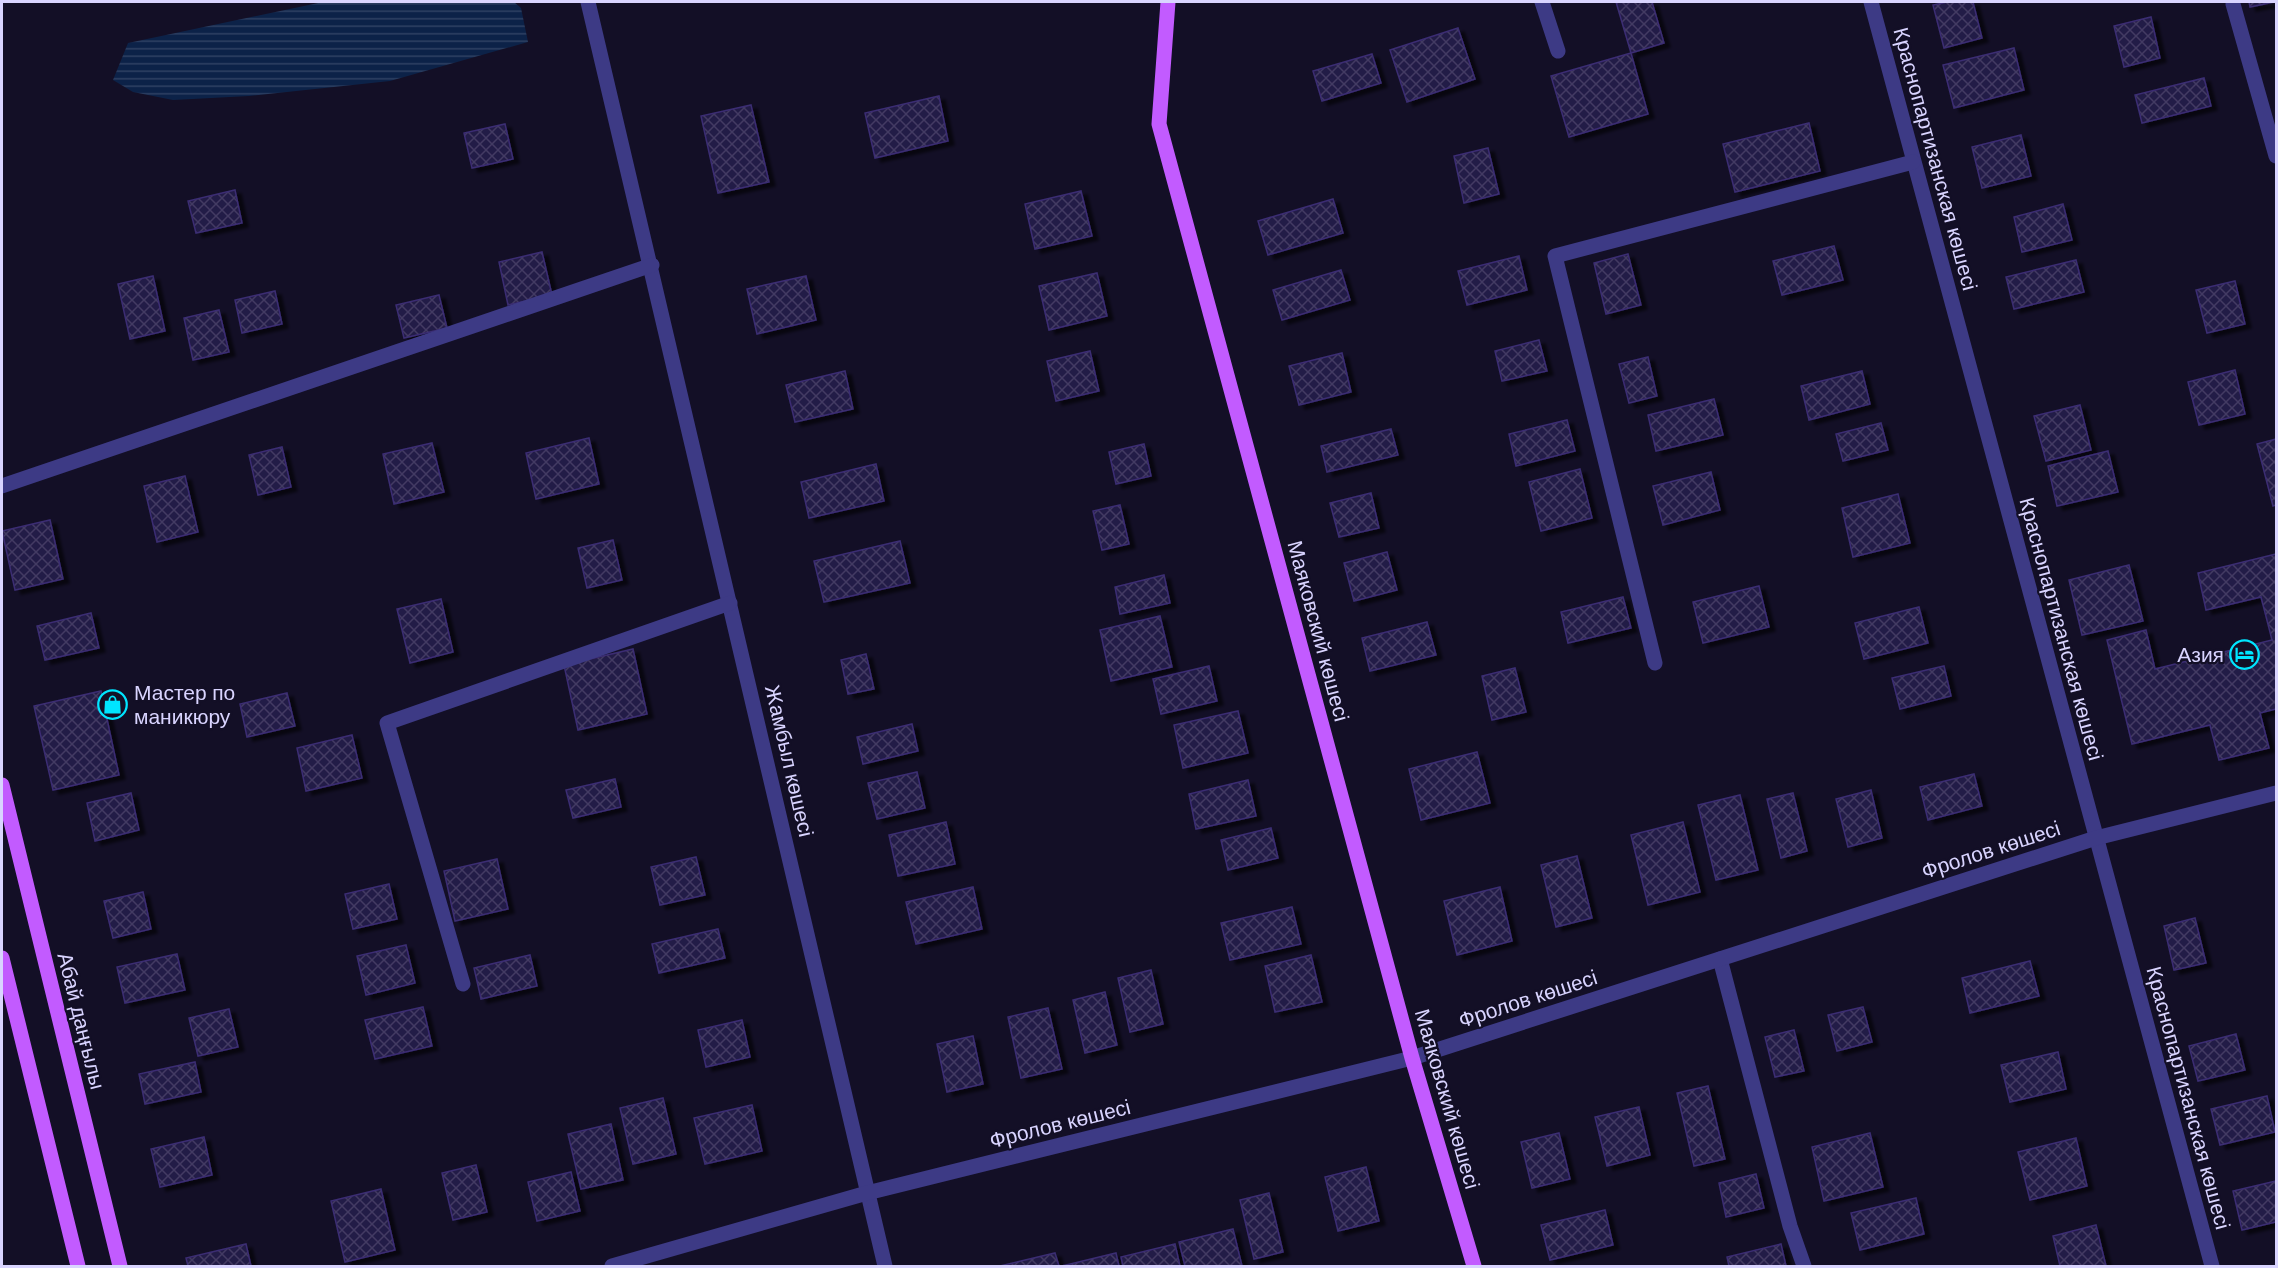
<svg xmlns="http://www.w3.org/2000/svg" width="2278" height="1268" viewBox="0 0 2278 1268" font-family="'DM Sans',sans-serif">
  <style>
    .water { fill: url(#water-rules) }
    .building { fill: url(#building-cross-hatch); stroke: #3b2d73; stroke-width: 1.5; filter: url(#shadow) }
    .lines { fill: none; stroke-linecap: round; stroke-linejoin: round }
    .minor { stroke: #3d3a85; stroke-width: 15 }
    .major { stroke: #c25bff; stroke-width: 15 }
    .labels { text-anchor: middle; dominant-baseline: central; stroke-width: 4.5; stroke-linejoin: round; paint-order: stroke }
    .street-label { font-size: 21px; fill: #d9d4ff; stroke: #130f26 }
    .poi-label { font-size: 21px; fill: #d9d4ff; stroke: #130f26; text-anchor: end }
  </style>
  <defs>
    <pattern id="water-rules" width="6" height="5" patternUnits="userSpaceOnUse" patternTransform="scale(1.5)"><rect width="6" height="5" fill="#0c2248"/><path d="M0 2.5h6" fill="none" stroke="#2f4163"/></pattern>
    <pattern id="building-cross-hatch" width="8" height="8" patternUnits="userSpaceOnUse" patternTransform="scale(1.5)"><rect width="8" height="8" fill="#241b47"/><path d="M0 0l8 8M0 8l8-8" fill="none" stroke="#433b63"/></pattern>
    <filter id="shadow"><feDropShadow dx="6" dy="4" stdDeviation="1.5" flood-color="#0009"/></filter>
  </defs>
  <rect width="100%" height="100%" fill="#130f26"/>
  <!-- water -->
  <path class="water" d="M323,2H514L521,8L528,42L390,81L249,96L173,100L133,92L113,80L128,43Z"/>
  <!-- building -->
  <g class="building">
    <path d="M1616,2H1652L1664,43L1631,53Z"/>
    <path d="M1947,2H1973L1982,38L1944,48L1933,5Z"/>
    <path d="M2249,2H2274L2250,7Z"/>
    <path d="M2151,17L2160,58L2124,67L2114,26Z"/>
    <path d="M1458,28L1475,79L1407,102L1390,50Z"/>
    <path d="M2014,48L2024,90L1954,108L1943,65Z"/>
    <path d="M1631,53L1648,114L1569,137L1551,76Z"/>
    <path d="M1372,54L1381,83L1322,101L1313,71Z"/>
    <path d="M2204,78L2211,106L2142,123L2135,95Z"/>
    <path d="M939,96L948,141L875,158L865,113Z"/>
    <path d="M751,105L769,182L718,193L701,116Z"/>
    <path d="M1809,123L1820,171L1735,192L1723,144Z"/>
    <path d="M505,124L513,159L472,168L464,133Z"/>
    <path d="M2021,135L2031,176L1982,188L1972,147Z"/>
    <path d="M1488,148L1499,194L1464,203L1454,156Z"/>
    <path d="M235,190L242,223L196,233L188,201Z"/>
    <path d="M1081,191L1092,236L1035,249L1025,204Z"/>
    <path d="M1333,199L1343,233L1268,255L1258,221Z"/>
    <path d="M2063,204L2072,240L2022,252L2014,217Z"/>
    <path d="M1834,246L1843,280L1782,295L1773,261Z"/>
    <path d="M542,252L552,295L508,305L499,262Z"/>
    <path d="M1628,254L1641,305L1606,314L1594,263Z"/>
    <path d="M1519,256L1527,290L1467,305L1458,271Z"/>
    <path d="M2076,260L2084,292L2014,309L2006,277Z"/>
    <path d="M1341,270L1350,300L1282,320L1273,290Z"/>
    <path d="M1097,273L1107,316L1049,330L1039,286Z"/>
    <path d="M153,276L165,331L130,339L118,284Z"/>
    <path d="M806,276L816,320L757,334L747,289Z"/>
    <path d="M2235,281L2245,324L2207,333L2196,290Z"/>
    <path d="M275,291L282,324L242,333L235,300Z"/>
    <path d="M439,295L447,328L404,338L396,305Z"/>
    <path d="M219,310L229,352L193,360L184,318Z"/>
    <path d="M1539,340L1547,371L1502,381L1495,351Z"/>
    <path d="M1090,351L1099,391L1056,401L1047,361Z"/>
    <path d="M1342,353L1351,392L1299,405L1289,366Z"/>
    <path d="M1648,357L1657,396L1629,403L1619,364Z"/>
    <path d="M2235,370L2245,414L2199,425L2188,382Z"/>
    <path d="M845,371L853,409L795,422L786,385Z"/>
    <path d="M1862,371L1870,404L1809,420L1801,386Z"/>
    <path d="M1714,399L1723,435L1656,451L1648,415Z"/>
    <path d="M2080,405L2091,450L2046,461L2034,416Z"/>
    <path d="M1567,420L1575,451L1516,466L1509,434Z"/>
    <path d="M1881,423L1888,450L1843,461L1836,434Z"/>
    <path d="M1391,429L1398,455L1327,472L1321,446Z"/>
    <path d="M589,438L599,484L536,499L526,453Z"/>
    <path d="M2276,439V505L2273,506L2257,444Z"/>
    <path d="M432,443L444,492L394,504L383,454Z"/>
    <path d="M1144,444L1151,476L1116,484L1109,452Z"/>
    <path d="M282,447L291,487L258,495L249,455Z"/>
    <path d="M2108,451L2118,492L2057,506L2048,466Z"/>
    <path d="M876,464L884,501L809,518L801,482Z"/>
    <path d="M1580,469L1592,518L1541,531L1529,482Z"/>
    <path d="M1711,472L1720,510L1663,525L1653,486Z"/>
    <path d="M185,476L198,532L157,542L144,486Z"/>
    <path d="M1371,493L1379,528L1339,537L1330,503Z"/>
    <path d="M1898,494L1910,543L1853,557L1842,508Z"/>
    <path d="M1120,505L1129,544L1102,550L1093,511Z"/>
    <path d="M50,520L63,579L15,590L2,531Z"/>
    <path d="M613,540L622,580L587,588L578,548Z"/>
    <path d="M900,541L910,583L824,602L814,561Z"/>
    <path d="M1387,552L1397,590L1354,601L1344,563Z"/>
    <path d="M2276,554V709L2260,713L2269,748L2219,760L2210,725L2132,744L2107,640L2146,630L2155,669L2272,640L2261,597L2206,610L2198,573Z"/>
    <path d="M2129,565L2143,621L2082,635L2069,580Z"/>
    <path d="M1164,575L1170,603L1120,614L1115,587Z"/>
    <path d="M1759,586L1769,627L1703,643L1693,602Z"/>
    <path d="M1623,597L1631,628L1568,643L1561,612Z"/>
    <path d="M441,599L453,652L410,663L397,609Z"/>
    <path d="M1919,607L1928,643L1864,659L1855,623Z"/>
    <path d="M91,613L99,648L45,660L37,626Z"/>
    <path d="M1160,616L1172,667L1111,681L1100,630Z"/>
    <path d="M1427,622L1436,655L1370,671L1362,638Z"/>
    <path d="M633,649L647,714L578,730L564,665Z"/>
    <path d="M866,654L874,689L848,694L841,660Z"/>
    <path d="M1209,666L1217,701L1161,714L1153,679Z"/>
    <path d="M1944,666L1951,696L1900,709L1892,678Z"/>
    <path d="M1515,668L1526,712L1492,720L1482,676Z"/>
    <path d="M101,691L119,775L53,790L34,706Z"/>
    <path d="M287,693L295,726L247,737L240,704Z"/>
    <path d="M1238,711L1248,753L1183,768L1174,725Z"/>
    <path d="M912,724L918,751L863,764L857,737Z"/>
    <path d="M352,735L362,778L306,791L297,748Z"/>
    <path d="M1477,752L1490,803L1421,820L1409,769Z"/>
    <path d="M917,772L925,808L877,819L868,783Z"/>
    <path d="M1974,774L1982,806L1928,820L1920,787Z"/>
    <path d="M615,779L621,807L573,818L566,790Z"/>
    <path d="M1248,780L1256,816L1196,829L1189,794Z"/>
    <path d="M1871,790L1882,838L1848,847L1836,799Z"/>
    <path d="M131,793L139,830L95,841L87,803Z"/>
    <path d="M1793,793L1807,851L1781,858L1767,799Z"/>
    <path d="M1740,795L1758,870L1716,880L1698,805Z"/>
    <path d="M946,822L955,864L898,876L889,835Z"/>
    <path d="M1683,822L1700,892L1648,905L1631,835Z"/>
    <path d="M1271,828L1278,858L1228,870L1221,840Z"/>
    <path d="M1577,856L1592,918L1556,927L1541,865Z"/>
    <path d="M696,857L705,895L660,905L651,867Z"/>
    <path d="M497,859L508,909L455,921L444,871Z"/>
    <path d="M389,884L397,919L353,929L345,894Z"/>
    <path d="M973,887L982,929L916,944L906,902Z"/>
    <path d="M1500,887L1512,941L1457,955L1444,901Z"/>
    <path d="M143,892L151,929L113,938L104,901Z"/>
    <path d="M1292,907L1301,944L1230,960L1221,923Z"/>
    <path d="M2195,918L2206,963L2174,970L2164,926Z"/>
    <path d="M718,929L725,958L659,973L652,944Z"/>
    <path d="M406,945L415,983L366,995L357,956Z"/>
    <path d="M177,954L185,990L125,1003L117,967Z"/>
    <path d="M530,955L537,986L481,999L474,968Z"/>
    <path d="M1311,955L1322,1002L1275,1012L1265,966Z"/>
    <path d="M2030,961L2039,996L1970,1013L1962,978Z"/>
    <path d="M1151,970L1163,1024L1130,1032L1118,978Z"/>
    <path d="M1105,992L1117,1045L1085,1053L1073,1000Z"/>
    <path d="M423,1007L432,1046L375,1059L365,1020Z"/>
    <path d="M1863,1007L1872,1042L1837,1051L1828,1015Z"/>
    <path d="M1048,1008L1062,1069L1021,1078L1008,1017Z"/>
    <path d="M229,1009L238,1047L198,1056L189,1018Z"/>
    <path d="M742,1020L750,1057L706,1067L698,1030Z"/>
    <path d="M1794,1030L1804,1071L1775,1077L1765,1037Z"/>
    <path d="M2236,1034L2245,1070L2198,1081L2189,1046Z"/>
    <path d="M973,1036L983,1084L947,1092L937,1044Z"/>
    <path d="M2058,1052L2066,1089L2010,1102L2001,1065Z"/>
    <path d="M195,1062L201,1092L145,1104L139,1074Z"/>
    <path d="M1708,1086L1725,1159L1694,1166L1677,1093Z"/>
    <path d="M2267,1096L2275,1132L2220,1145L2211,1109Z"/>
    <path d="M663,1098L676,1154L633,1164L620,1108Z"/>
    <path d="M752,1105L762,1151L705,1164L694,1118Z"/>
    <path d="M1639,1107L1650,1155L1607,1166L1595,1117Z"/>
    <path d="M611,1124L623,1180L581,1189L568,1134Z"/>
    <path d="M1559,1133L1570,1179L1532,1188L1521,1142Z"/>
    <path d="M1870,1133L1883,1187L1824,1201L1812,1147Z"/>
    <path d="M204,1137L212,1175L160,1187L151,1149Z"/>
    <path d="M2076,1138L2087,1186L2030,1200L2018,1152Z"/>
    <path d="M476,1165L487,1212L453,1220L442,1173Z"/>
    <path d="M1366,1167L1379,1221L1338,1231L1325,1177Z"/>
    <path d="M571,1172L580,1211L537,1221L528,1182Z"/>
    <path d="M1756,1174L1764,1208L1726,1217L1719,1183Z"/>
    <path d="M2276,1181V1222L2242,1230L2233,1191Z"/>
    <path d="M381,1189L395,1250L345,1262L331,1201Z"/>
    <path d="M1269,1193L1283,1252L1254,1259L1240,1200Z"/>
    <path d="M1916,1198L1924,1234L1860,1250L1851,1213Z"/>
    <path d="M1605,1210L1613,1245L1550,1260L1541,1225Z"/>
    <path d="M2096,1225L2106,1266H2060L2053,1236Z"/>
    <path d="M1233,1229L1242,1266H1185L1179,1242Z"/>
    <path d="M246,1244L251,1266H188L186,1258Z"/>
    <path d="M1175,1244L1180,1266H1123L1121,1257Z"/>
    <path d="M1781,1244L1786,1266H1729L1727,1257Z"/>
    <path d="M1055,1253L1059,1266H1000Z"/>
    <path d="M1116,1253L1119,1266H1062Z"/>
  </g>
  <g class="lines">
    <!-- minor -->
    <g class="minor">
      <path d="M588,2L885,1266"/>
      <path d="M1542,2L1558,51"/>
      <path d="M1871,2L2212,1266"/>
      <path d="M2233,4L2276,156"/>
      <path d="M2,486L652,265"/>
      <path d="M1655,663L1555,256L1913,162"/>
      <path d="M1720,959L1790,1226L1804,1266"/>
      <path d="M463,984L387,723L730,603"/>
      <path d="M612,1266L867,1193L1412,1058L2096,838L2276,793"/>
    </g>
    <!-- major -->
    <g class="major">
      <path d="M1168,2L1159,124L1412,1058L1474,1266"/>
      <path d="M2,785L120,1266"/>
      <path d="M2,958L78,1266"/>
    </g>
  </g>
  <!-- icons -->
  <defs>
    <symbol id="hotel-ring" viewBox="-11 -11 22 22"><circle r="9.5" fill="#130f26" stroke="#00e5ff" stroke-width="1.5"/><path d="M-6-4.5h1.5V1H6V5H4.5V3h-9V5H-6ZM-4 0a1.8 1.8 0 1 1 3.6 0ZM.5 0V-2.5h3Q6-2.5 6 0Z" fill="#00e5ff"/></symbol>
    <symbol id="shop-ring" viewBox="-11 -11 22 22"><circle r="9.5" fill="#130f26" stroke="#00e5ff" stroke-width="1.5"/><path d="M-5-2.5h2.3a2.7 3.5 0 0 1 5.4 0H5L5.5 6h-11ZM-1.5-2.5h3a1.5 2.3 0 0 0-3 0Z" fill="#00e5ff"/></symbol>
  </defs>
  <g fill-rule="evenodd">
    <use href="#hotel-ring" x="2228" y="638" width="33" height="33"/>
    <use href="#shop-ring" x="96" y="688" width="33" height="33"/>
  </g>
  <g class="labels">
    <!-- street labels -->
    <g class="street-label">
      <text transform="translate(1935 159) rotate(75)">Краснопартизанская көшесі</text>
      <text transform="translate(2061 629) rotate(75)">Краснопартизанская көшесі</text>
      <text transform="translate(1318 631) rotate(75)">Маяковский көшесі</text>
      <text transform="translate(789 761) rotate(77)">Жамбыл көшесі</text>
      <text transform="translate(1991 850) rotate(-18)">Фролов көшесі</text>
      <text transform="translate(1528 999) rotate(-18)">Фролов көшесі</text>
      <text transform="translate(81 1021) rotate(76)">Абай даңғылы</text>
      <text transform="translate(2188 1098) rotate(75)">Краснопартизанская көшесі</text>
      <text transform="translate(1447 1099) rotate(74)">Маяковский көшесі</text>
      <text transform="translate(1060 1124) rotate(-14)">Фролов көшесі</text>
    </g>
    <!-- poi labels -->
    <g class="poi-label">
      <text x="2224" y="655">Азия</text>
      <text x="134" y="693" text-anchor="start">Мастер по<tspan x="134" dy="24">маникюру</tspan></text>
    </g>
  </g>
  <!-- border -->
  <rect width="2278" height="1268" fill="none" stroke="#d9d4ff" stroke-width="6"/>
</svg>
